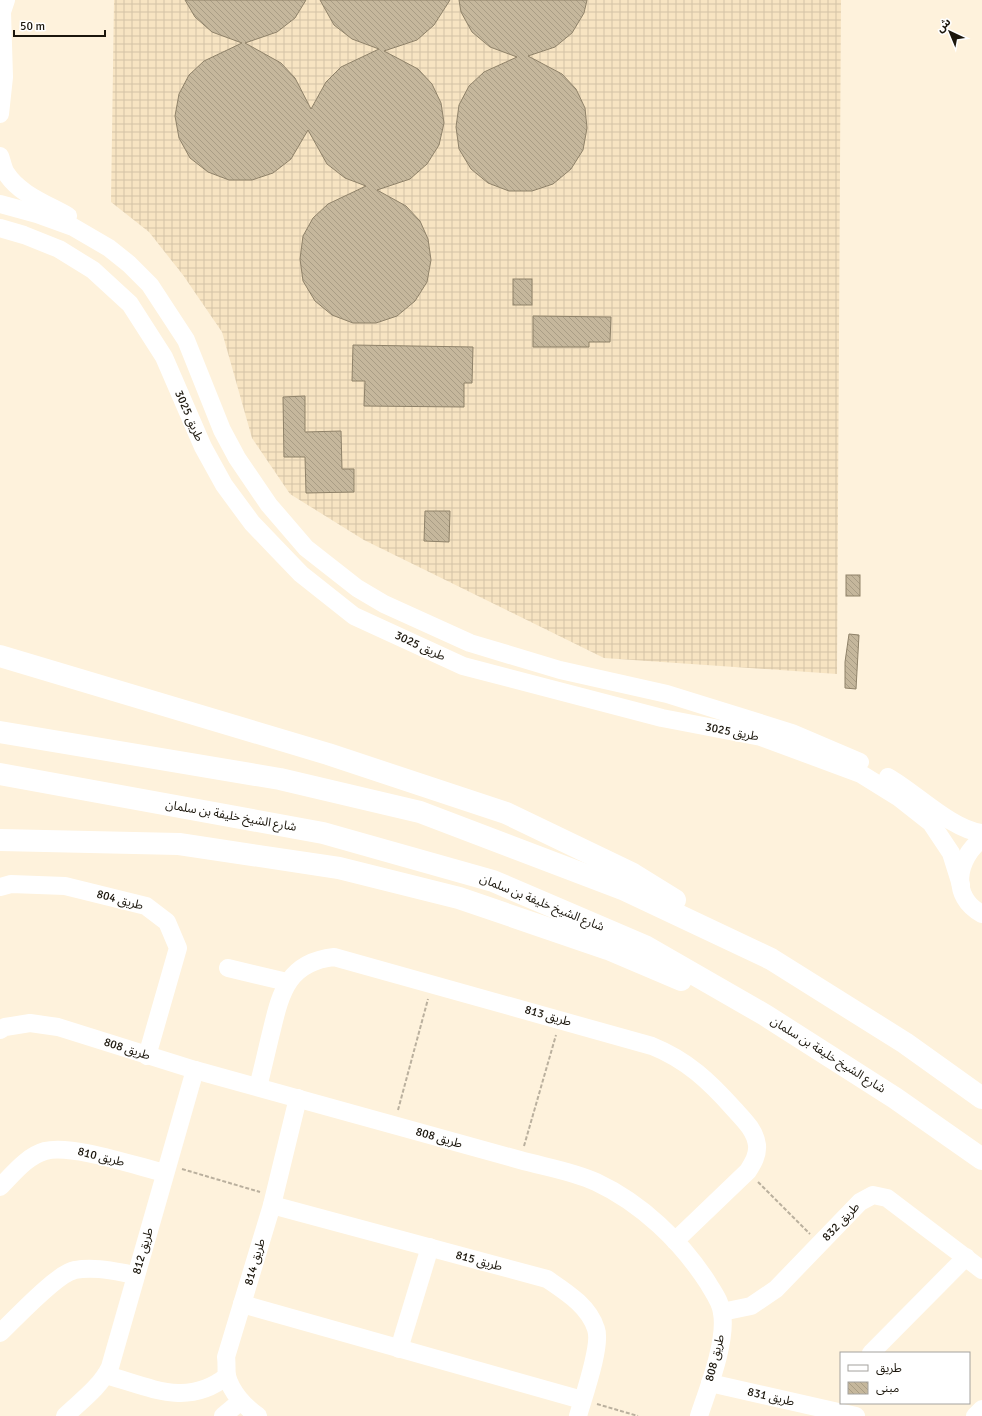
<svg xmlns="http://www.w3.org/2000/svg" width="982" height="1416" viewBox="0 0 982 1416" font-family="Signika,'Noto Sans Arabic',sans-serif">
  <style>
    .industrial { fill: url(#industrial-grid) }
    .building { fill: url(#building-back-hatch); stroke: #8f8269 }
    .lines { fill: none; stroke-linecap: round; stroke-linejoin: round }
    .path { stroke: #bab09e; stroke-width: 2; stroke-dasharray: 4 2; stroke-linecap: butt }
    .minor { stroke: #fff; stroke-width: 18 }
    .highway { stroke: #fff; stroke-width: 22 }
    .labels { text-anchor: middle; dominant-baseline: central; stroke-width: 3.5; stroke-linejoin: round; paint-order: stroke }
    .street-label { font-size: 12px; fill: #1b160c; stroke: #fff }
  </style>
  <defs>
    <pattern id="industrial-grid" width="8" height="8" patternUnits="userSpaceOnUse"><rect width="8" height="8" fill="#f7e4c2"/><path d="M0 4h8M4 0v8" fill="none" stroke="#d3c3a6"/></pattern>
    <pattern id="building-back-hatch" width="6" height="6" patternUnits="userSpaceOnUse"><rect width="6" height="6" fill="#c5b79c"/><path d="M-1 5l2 2M0 0l6 6M5-1l2 2" fill="none" stroke="#a99d85"/></pattern>
  </defs>
  <rect width="100%" height="100%" fill="#fef2dc"/>
  <!-- industrial -->
  <path class="industrial" d="M114,0H841L837,674L604,658L364,540L290,494L252,438L222,332L183,275L149,232L111,202Z"/>
  <!-- building -->
  <g class="building">
    <path d="M185,0H306L295,18L277,32L245,43L281,63L295,78L311,109L326,82L341,67L379,49L352,39L334,25L320,0H450L434,25L417,40L384,51L418,69L432,84L441,103L444,123L439,145L427,164L410,179L377,190L406,206L420,221L428,239L431,260L427,282L415,301L397,316L376,323H353L332,315L315,301L303,281L300,259L303,236L313,218L328,204L366,186L345,178L327,164L308,130L291,159L273,173L252,180H229L208,172L190,158L179,138L175,116L179,94L189,75L204,61L242,43L212,32L195,17Z"/>
    <path d="M459,0H587L584,13L572,33L555,47L528,56L562,74L576,89L585,108L587,128L583,150L571,169L553,184L532,191H509L488,183L471,169L459,149L456,127L459,105L469,86L484,72L517,57L490,47L472,32L461,12Z"/>
    <rect x="513" y="279" width="19" height="26"/>
    <path d="M533,316L611,317L610,342H589V347H533Z"/>
    <path d="M353,345L473,347L472,383H464V407L364,406L365,381H352Z"/>
    <path d="M305,396V432L341,431L342,469H354V492L306,493L305,457H284L283,397Z"/>
    <path d="M425,511H450L449,542L424,541Z"/>
    <rect x="846" y="575" width="14" height="21"/>
    <path d="M849,634L859,635L856,689L845,688V662Z"/>
  </g>
  <g class="lines">
    <!-- path -->
    <g class="path">
      <path d="M398,1110L428,999"/>
      <path d="M524,1146L556,1035"/>
      <path d="M182,1169L260,1192"/>
      <path d="M758,1182L810,1234"/>
      <path d="M597,1404L638,1416"/>
    </g>
    <!-- minor -->
    <g class="minor">
      <path d="M0,114L4,77L2,12L6,0"/>
      <path d="M0,156C2,161 3,168 6,173C19,194 47,204 68,216"/>
      <path d="M0,204L37,214L73,227L109,248L129,264L150,285L186,340L222,430L237,458L269,505L306,548L357,588L384,604L470,643L560,670L667,694L792,733L860,762"/>
      <path d="M0,228L24,235L59,249L93,270L130,304L164,357L203,447L224,485L252,523L275,547L301,574L354,616L463,666L662,718L761,737L861,774L898,797L931,823L951,853L961,885"/>
      <path d="M888,777C915,792 952,830 982,833"/>
      <path d="M982,839C956,859 950,897 982,914"/>
      <path d="M0,887L11,884L65,886L146,906L167,922L178,948L147,1056"/>
      <path d="M228,968L287,982"/>
      <path d="M0,1030L5,1027L30,1023L58,1027L195,1070L520,1160C545,1167 572,1171 596,1182C641,1203 681,1241 708,1283C713,1292 721,1302 722,1313C727,1341 708,1389 699,1416"/>
      <path d="M258,1087C263,1068 267,1049 272,1029C281,991 289,962 334,957L652,1046C687,1060 710,1082 734,1109C744,1120 755,1130 757,1145C758,1155 753,1163 748,1171L675,1241"/>
      <path d="M0,1187C13,1174 27,1156 45,1151C72,1144 136,1166 165,1173"/>
      <path d="M272,1205L547,1279C566,1292 589,1306 596,1329C602,1345 583,1398 578,1416"/>
      <path d="M242,1304L582,1400"/>
      <path d="M722,1312L751,1306L776,1289L860,1202L873,1195L887,1198L982,1270"/>
      <path d="M0,1333C15,1319 57,1273 75,1270C95,1266 117,1272 136,1275"/>
      <path d="M399,1349L430,1247"/>
      <path d="M871,1353L966,1257"/>
      <path d="M106,1375C150,1387 187,1408 227,1376"/>
      <path d="M710,1383L856,1416"/>
      <path d="M65,1416C81,1401 101,1386 110,1367L195,1070"/>
      <path d="M223,1416L241,1401"/>
      <path d="M258,1416C245,1407 231,1392 227,1376C226,1370 227,1363 226,1357L272,1205L298,1098"/>
      <path d="M975,1416L982,1409"/>
    </g>
    <!-- highway -->
    <g class="highway">
      <path d="M0,656L328,754L506,813L633,874L675,900"/>
      <path d="M0,732L280,779L420,812L625,890L771,959L905,1043L982,1098"/>
      <path d="M0,774L323,833L493,881L645,946L765,1015L895,1098L982,1159"/>
      <path d="M0,840L179,844L339,868L459,898L608,949L681,980"/>
    </g>
  </g>
  <g class="labels">
    <!-- street labels -->
    <g class="street-label">
      <text transform="translate(189 416) rotate(66)">طريق 3025</text>
      <text transform="translate(420 646) rotate(25)">طريق 3025</text>
      <text transform="translate(732 732) rotate(11)">طريق 3025</text>
      <text transform="translate(231 816) rotate(10)">شارع الشيخ خليفة بن سلمان</text>
      <text transform="translate(120 900) rotate(15)">طريق 804</text>
      <text transform="translate(542 903) rotate(22)">شارع الشيخ خليفة بن سلمان</text>
      <text transform="translate(548 1016) rotate(16)">طريق 813</text>
      <text transform="translate(127 1049) rotate(18)">طريق 808</text>
      <text transform="translate(828 1055) rotate(32)">شارع الشيخ خليفة بن سلمان</text>
      <text transform="translate(439 1138) rotate(16)">طريق 808</text>
      <text transform="translate(101 1157) rotate(14)">طريق 810</text>
      <text transform="translate(841 1222) rotate(-46)">طريق 832</text>
      <text transform="translate(143 1251) rotate(-74)">طريق 812</text>
      <text transform="translate(479 1261) rotate(15)">طريق 815</text>
      <text transform="translate(255 1262) rotate(-74)">طريق 814</text>
      <text transform="translate(715 1358) rotate(-76)">طريق 808</text>
      <text transform="translate(771 1397) rotate(13)">طريق 831</text>
    </g>
  </g>
  <!-- legend -->
  <rect x="840" y="1352" width="130" height="52" fill="#ffffff" stroke="#a4a29e"/>
  <rect x="848" y="1365" width="20" height="6" fill="#ffffff" stroke="#a4a29e"/>
  <text x="876" y="1372" font-size="12" fill="#1b160c">طريق</text>
  <rect x="848" y="1382" width="20" height="12" fill="url(#building-back-hatch)" stroke="#a4a29e"/>
  <text x="876" y="1392" font-size="12" fill="#1b160c">مبنى</text>
  <!-- north arrow -->
  <g transform="translate(950 32) rotate(316)" stroke="#ffffff" stroke-width="3" paint-order="stroke">
  <path d="M0-3L7 15L0 10L-7 15Z" fill="#1b160c"/>
  <text y="-6" font-size="11" font-weight="bold" text-anchor="middle" fill="#1b160c">ش</text>
  </g>
  <!-- scale -->
  <path d="M14 30v6h91v-6" fill="none" stroke="#1b160c" stroke-width="2"/>
  <text x="20" y="30" font-size="12" fill="#1b160c" stroke="#ffffff" stroke-width="3" paint-order="stroke">50 m</text>
</svg>
